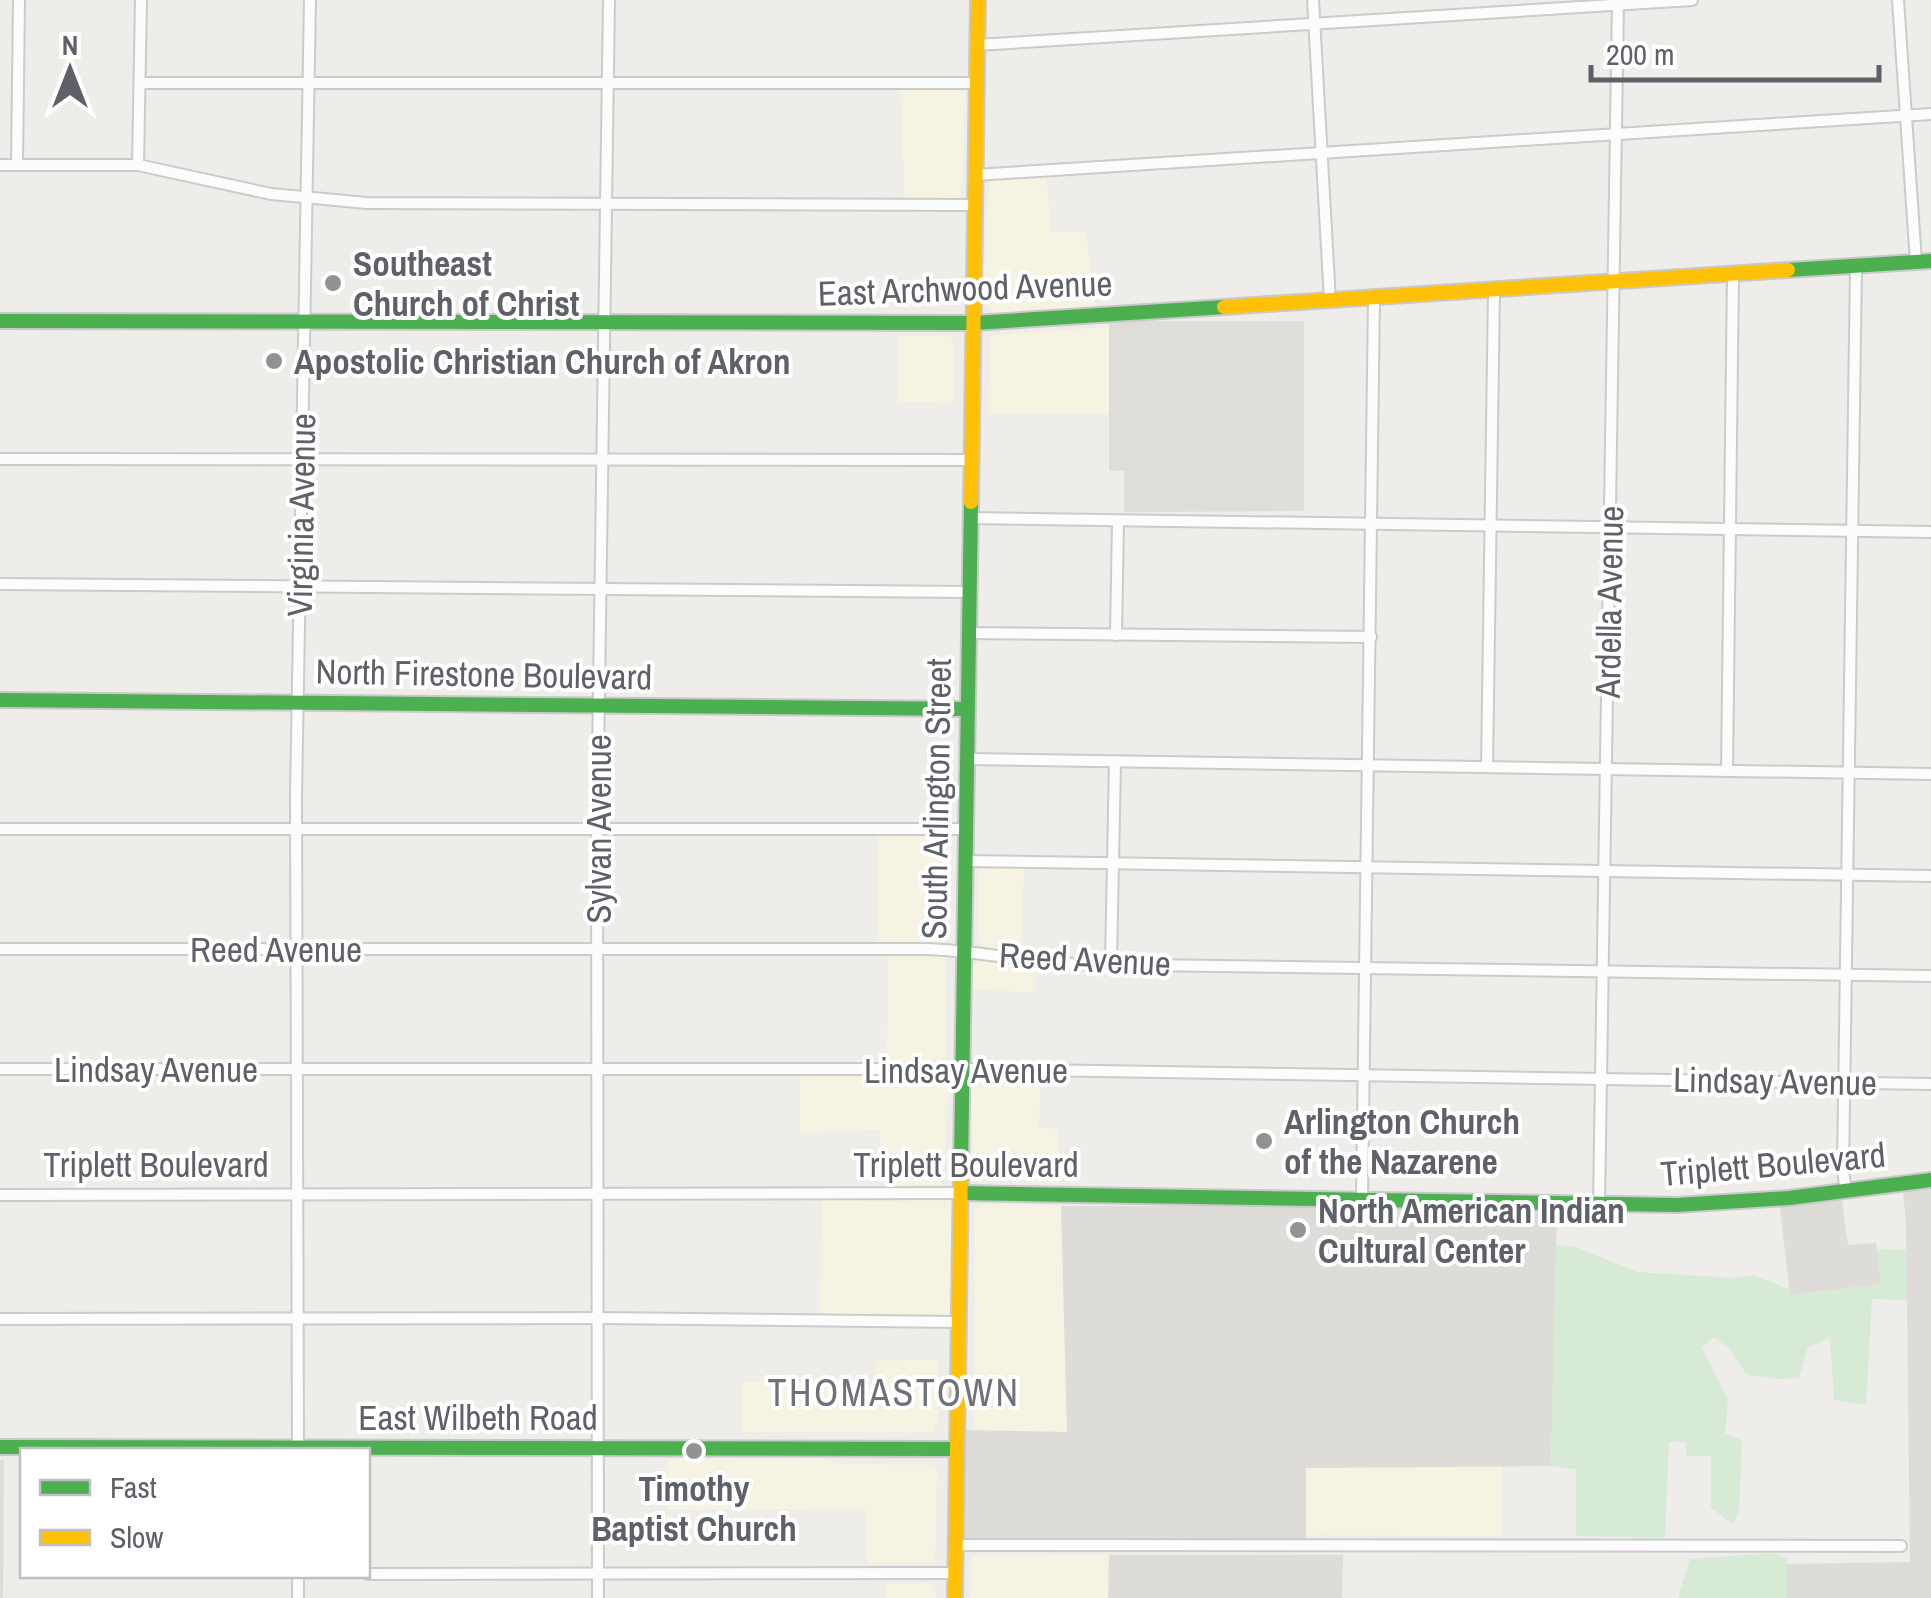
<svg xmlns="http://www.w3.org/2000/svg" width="1931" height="1598" viewBox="0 0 1931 1598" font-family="'Archivo Narrow',sans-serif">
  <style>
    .commercial { fill: #f7f3e3 }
    .industrial { fill: #dedcd9 }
    .education { fill: #deddd7 }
    .green { fill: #d7ead6 }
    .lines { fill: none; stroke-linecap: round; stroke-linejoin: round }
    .street-casing { stroke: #cacbcb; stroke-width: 14 }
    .fast-casing { stroke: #c9c9ca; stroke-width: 18 }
    .slow-casing { stroke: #c9c9ca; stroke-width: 18 }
    .street { stroke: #fcfcfc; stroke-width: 10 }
    .fast { stroke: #4caf50; stroke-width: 14 }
    .slow { stroke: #ffc107; stroke-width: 14 }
    .poi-dot { fill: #909294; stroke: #fff; stroke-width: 4 }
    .labels { text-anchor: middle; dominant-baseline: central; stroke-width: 8; stroke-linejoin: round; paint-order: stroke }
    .poi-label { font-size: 35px; font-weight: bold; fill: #5e6167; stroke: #fff; text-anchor: start }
    .street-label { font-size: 35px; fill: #5e6167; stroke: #fff }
    .neighbourhood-label { font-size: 38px; letter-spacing: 2.5px; fill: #6f7379; stroke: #fff }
  </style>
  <rect width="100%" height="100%" fill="#eeede9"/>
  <!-- commercial -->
  <g class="commercial">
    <path d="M900,86L966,91L961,199L905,200Z"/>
    <path d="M1046,173L1051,232H1086L1095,308L995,314L983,301L988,193L992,180Z"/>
    <path d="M1109,327V414H988L990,341L993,335Z"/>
    <path d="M899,336H949L953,341V403L898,402Z"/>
    <path d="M878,834L951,839L949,941L937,944L877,943Z"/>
    <path d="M1024,866L1021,956L983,947L977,934L978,872L983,867Z"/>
    <path d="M888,952L945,953L946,1056L941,1060L887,1062Z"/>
    <path d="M979,960L1036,968L1035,992L970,990L972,967Z"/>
    <path d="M800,1073L944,1074L949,1086L943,1187H883L880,1130L800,1133Z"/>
    <path d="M981,1074H1040L1039,1128L1058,1129L1059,1183L978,1177L974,1170L970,1087L972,1078Z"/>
    <path d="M962,1193L957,1322L819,1320L822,1194Z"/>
    <path d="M985,1204L1061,1206L1067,1432L975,1430L974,1210Z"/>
    <path d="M939,1360L938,1420L932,1432H741L742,1382L792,1381L803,1383L804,1386L865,1387L866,1384H875L876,1361Z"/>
    <path d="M824,1458L842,1464L934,1465L937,1471L935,1562L867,1563L866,1509L667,1510L668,1459Z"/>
    <path d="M1502,1467V1536L1306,1535V1468Z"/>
    <path d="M972,1555H1109L1108,1598H971Z"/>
    <path d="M930,1583L935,1587L936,1598H885V1584Z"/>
  </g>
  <!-- industrial -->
  <g class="industrial">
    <path d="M1931,1180V1598H1787V1564L1910,1562L1906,1221L1902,1184Z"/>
    <path d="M1841,1193L1848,1245L1876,1243L1882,1284L1790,1295L1779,1199Z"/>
    <path d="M1061,1206H1371L1557,1212L1551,1466L1306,1468V1545H955L957,1430L1067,1432Z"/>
    <path d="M1109,1555H1343L1342,1598H1108Z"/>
  </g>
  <!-- education -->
  <g class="education">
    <path d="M1109,321H1304V511L1124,512V471H1109Z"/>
    <path d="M0,1460H4L3,1598H0Z"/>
  </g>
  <!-- green -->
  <g class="green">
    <path d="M1556,1245L1576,1247L1637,1272L1735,1278L1753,1275L1789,1289L1791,1295L1881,1284L1877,1249L1906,1250L1907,1300L1872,1299L1866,1405L1834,1400L1830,1338L1808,1347L1799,1378L1775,1379L1746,1374L1730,1349L1714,1337L1702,1348L1728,1399L1725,1433L1742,1440L1739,1512L1733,1524L1711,1508V1456H1686V1442H1669L1665,1538L1576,1536V1469L1551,1466Z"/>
    <path d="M1773,1553L1787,1558V1598H1678L1690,1559Z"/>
  </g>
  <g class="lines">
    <defs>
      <g id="street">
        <path d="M1313,0L1330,301"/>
        <path d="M1898,0L1916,262"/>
        <path d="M977,45L1692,0"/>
        <path d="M140,83H976"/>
        <path d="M17,164L19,0"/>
        <path d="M0,165H138L271,194L367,203L974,205"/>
        <path d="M138,165L141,0"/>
        <path d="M975,175L1931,114"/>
        <path d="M0,459L970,460"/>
        <path d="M971,518L1931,532"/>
        <path d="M0,584L969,592"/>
        <path d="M968,633L1371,637"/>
        <path d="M1116,635L1118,521"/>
        <path d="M967,759L1931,774"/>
        <path d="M1487,767L1494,291"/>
        <path d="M1727,771L1733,274"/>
        <path d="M0,829H965"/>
        <path d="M965,861L1931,876"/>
        <path d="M0,949H925C975,950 1023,962 1073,964L1931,976"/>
        <path d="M1111,963L1115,761"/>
        <path d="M0,1069H962L1931,1084"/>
        <path d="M1846,1192L1843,1170L1856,267"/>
        <path d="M0,1195L962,1193"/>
        <path d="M1362,1198L1374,298"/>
        <path d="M1599,1204L1618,0"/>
        <path d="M0,1319L598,1318L957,1322"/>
        <path d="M298,1450L296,796L310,0"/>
        <path d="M955,1545L1901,1546"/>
        <path d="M368,1574L955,1573"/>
        <path d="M298,1598V1576"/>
        <path d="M598,1598L597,828L609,0"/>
      </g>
      <g id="fast">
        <path d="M1788,270L1931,261"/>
        <path d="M0,321L974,323L1224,307"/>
        <path d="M0,700L967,709"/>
        <path d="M961,1165L971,502"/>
        <path d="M962,1193L1677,1205L1789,1198L1931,1180"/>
        <path d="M0,1447L957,1449"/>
      </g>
      <g id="slow">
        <path d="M1224,307L1788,270"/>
        <path d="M971,502L978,0"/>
        <path d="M955,1598L961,1165"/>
      </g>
    </defs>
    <!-- street casing -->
    <use href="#street" class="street-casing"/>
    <!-- fast casing -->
    <use href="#fast" class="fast-casing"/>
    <!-- slow casing -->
    <use href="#slow" class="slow-casing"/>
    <!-- street -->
    <use href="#street" class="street"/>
    <!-- fast -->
    <use href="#fast" class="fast"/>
    <!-- slow -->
    <use href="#slow" class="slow"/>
  </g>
  <!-- markers -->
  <g class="poi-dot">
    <circle cx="333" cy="283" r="10"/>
    <circle cx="274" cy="361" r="10"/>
    <circle cx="1264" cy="1141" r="10"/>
    <circle cx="1298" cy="1230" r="10"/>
    <circle cx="694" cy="1451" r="10"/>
  </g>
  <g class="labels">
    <!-- poi labels -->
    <g class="poi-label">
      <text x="353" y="263">Southeast<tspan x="353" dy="40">Church of Christ</tspan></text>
      <text x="294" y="361">Apostolic Christian Church of Akron</text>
      <text x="1284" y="1121">Arlington Church<tspan x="1284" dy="40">of the Nazarene</tspan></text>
      <text x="1318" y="1210">North American Indian<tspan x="1318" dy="40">Cultural Center</tspan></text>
      <text x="694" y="1488" text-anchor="middle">Timothy<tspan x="694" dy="40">Baptist Church</tspan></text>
    </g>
    <!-- street labels -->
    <g class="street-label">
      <text transform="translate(965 288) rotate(-2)">East Archwood Avenue</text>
      <text transform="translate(301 515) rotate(-89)">Virginia Avenue</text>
      <text transform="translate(1609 602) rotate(-89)">Ardella Avenue</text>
      <text transform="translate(484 674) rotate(1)">North Firestone Boulevard</text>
      <text transform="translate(936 799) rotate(-89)">South Arlington Street</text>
      <text transform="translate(598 829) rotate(-90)">Sylvan Avenue</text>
      <text x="276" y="949">Reed Avenue</text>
      <text transform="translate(1085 959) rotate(3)">Reed Avenue</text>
      <text x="156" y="1069">Lindsay Avenue</text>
      <text x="966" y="1070">Lindsay Avenue</text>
      <text transform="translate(1775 1081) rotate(1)">Lindsay Avenue</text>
      <text x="156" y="1164">Triplett Boulevard</text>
      <text x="966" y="1164">Triplett Boulevard</text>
      <text transform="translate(1773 1164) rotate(-5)">Triplett Boulevard</text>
      <text x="478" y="1417">East Wilbeth Road</text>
    </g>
    <!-- neighbourhood labels -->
    <g class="neighbourhood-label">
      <text x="894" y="1392">THOMASTOWN</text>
    </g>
  </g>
  <!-- legend -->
  <rect x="20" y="1448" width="350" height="130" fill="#ffffff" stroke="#bfc0c2" stroke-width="2.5"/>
  <rect x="40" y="1480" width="50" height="15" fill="#4caf50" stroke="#bfc0c2" stroke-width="2.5"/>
  <text x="110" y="1498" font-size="30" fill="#5e6167">Fast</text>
  <rect x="40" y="1530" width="50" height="15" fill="#ffc107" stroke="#bfc0c2" stroke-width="2.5"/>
  <text x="110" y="1548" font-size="30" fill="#5e6167">Slow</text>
  <!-- north arrow -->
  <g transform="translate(70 70)" stroke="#ffffff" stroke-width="8" paint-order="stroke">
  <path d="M0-8L18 38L0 25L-18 38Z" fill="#5e6167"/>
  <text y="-15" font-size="28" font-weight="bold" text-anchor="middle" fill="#5e6167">N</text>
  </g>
  <!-- scale -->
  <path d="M1591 65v15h288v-15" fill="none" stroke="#5e6167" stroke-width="5"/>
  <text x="1606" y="65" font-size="30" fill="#5e6167" stroke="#ffffff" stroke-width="8" paint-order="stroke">200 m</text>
</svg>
